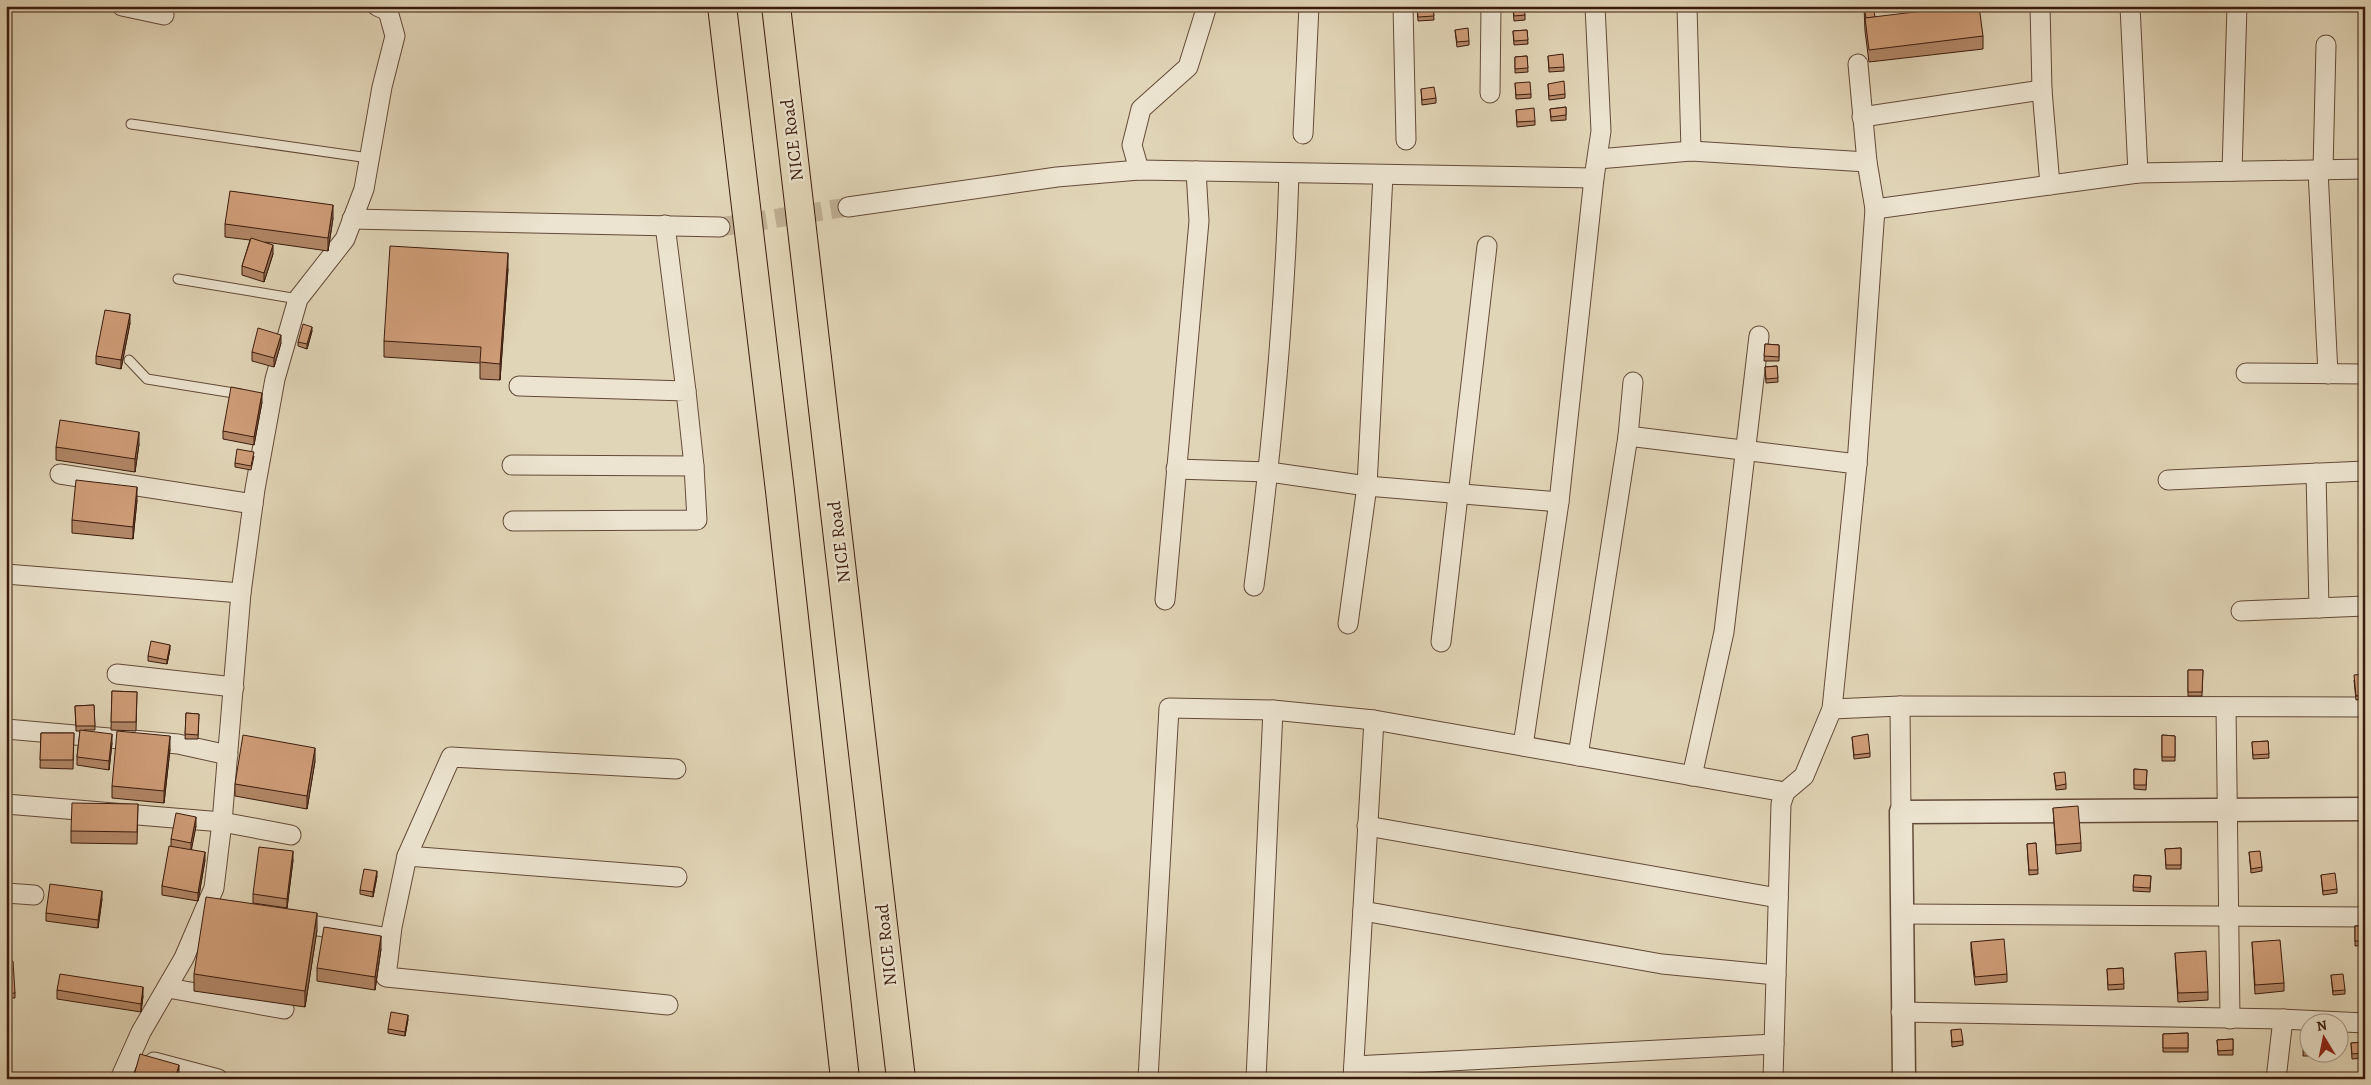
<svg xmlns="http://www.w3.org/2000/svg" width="2371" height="1085" viewBox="0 0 2371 1085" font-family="Alegreya,serif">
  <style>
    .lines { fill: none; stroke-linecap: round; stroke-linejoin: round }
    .minor-tunnel { stroke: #c0b095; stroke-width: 19; stroke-dasharray: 19 9; stroke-linecap: butt }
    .service-casing { stroke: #644a38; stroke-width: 11 }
    .minor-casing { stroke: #644a38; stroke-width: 21 }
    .tertiary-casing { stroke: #644a38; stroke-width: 25 }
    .motorway-casing { stroke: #3b1b0d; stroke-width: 30 }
    .service { stroke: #ece4d0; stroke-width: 9 }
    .minor { stroke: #ece4d0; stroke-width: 19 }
    .tertiary { stroke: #ece4d0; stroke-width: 22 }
    .motorway { stroke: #e1d5b7; stroke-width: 28 }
    .wall { fill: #b28767; stroke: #3b1b0d }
    .shaded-wall { fill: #916e54; stroke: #3b1b0d }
    .building { fill: #cf9d78; stroke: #3b1b0d }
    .labels { text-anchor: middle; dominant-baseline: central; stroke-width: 4.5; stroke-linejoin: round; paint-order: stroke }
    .street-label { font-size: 18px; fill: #3b1b0d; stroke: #ece4d0 }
  </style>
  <rect width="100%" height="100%" fill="#e1d5b7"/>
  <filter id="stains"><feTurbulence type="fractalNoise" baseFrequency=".004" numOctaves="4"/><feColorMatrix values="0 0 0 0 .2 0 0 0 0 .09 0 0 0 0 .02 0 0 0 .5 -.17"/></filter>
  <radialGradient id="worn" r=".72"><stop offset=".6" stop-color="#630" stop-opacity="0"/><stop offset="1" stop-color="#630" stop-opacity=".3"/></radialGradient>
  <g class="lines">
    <!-- minor-tunnel -->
    <path class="minor-tunnel" d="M720,227L848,207"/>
    <defs>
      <g id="service">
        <path d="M131,124L369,158"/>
        <path d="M178,279L298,299"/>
        <path d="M129,360L147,379L240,394"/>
      </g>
      <g id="minor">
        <path d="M122,6L164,15"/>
        <path d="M1403,6L1406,140"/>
        <path d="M1687,6L1691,151"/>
        <path d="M2040,6L2042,90L2050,185"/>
        <path d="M2130,6L2138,173"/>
        <path d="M1858,64L1867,162L1875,209L2138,173L2365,169"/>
        <path d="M1490,93L1491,6"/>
        <path d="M1862,117L2042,90"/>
        <path d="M1303,134L1309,6"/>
        <path d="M1598,159L1691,151L1867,162"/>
        <path d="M1139,170L1132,145L1141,109L1188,67L1207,6"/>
        <path d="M2318,170L2328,374"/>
        <path d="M2323,170L2326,45"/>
        <path d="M2232,171L2237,6"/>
        <path d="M848,207L1057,177L1139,170L1594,178"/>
        <path d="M352,219L720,227"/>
        <path d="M665,225L686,391"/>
        <path d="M2246,373L2365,374"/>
        <path d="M519,386L686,391L694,466"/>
        <path d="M1628,436L1857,464"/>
        <path d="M512,465L694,466L697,520L513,521"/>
        <path d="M1176,469L1269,472L1367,486L1559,502"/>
        <path d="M2316,473L2319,608"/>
        <path d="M60,474L253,504"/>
        <path d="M2168,480L2365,471"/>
        <path d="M6,574L241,593"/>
        <path d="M1254,586C1272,449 1285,311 1289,173"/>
        <path d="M1165,600L1199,221L1196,171"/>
        <path d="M2241,611L2365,606"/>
        <path d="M1348,624L1367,486L1383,175"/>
        <path d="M1441,642L1487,246"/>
        <path d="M117,674L234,687"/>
        <path d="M2226,707L2230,1019"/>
        <path d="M1832,709L1900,706"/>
        <path d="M6,729L178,744L228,755"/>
        <path d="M1523,746L1559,502L1594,178L1601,131L1595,6"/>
        <path d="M1578,756L1628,436L1633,382"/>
        <path d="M1692,776L1724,632L1759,336"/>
        <path d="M1785,792L1804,776L1832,709L1857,464L1875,209"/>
        <path d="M6,804L222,822L291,835"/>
        <path d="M1901,812L1900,706L2365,707"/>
        <path d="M1367,826L1778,898"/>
        <path d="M407,856L451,757L676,769"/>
        <path d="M6,893L34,895"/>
        <path d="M1363,911L1662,964L1776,975"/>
        <path d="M1901,914L2365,917"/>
        <path d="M293,922L390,938"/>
        <path d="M168,988L284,1009"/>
        <path d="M668,1005L386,977L392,927L407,856L677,877"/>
        <path d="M1901,1012L2283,1019L2365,1023"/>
        <path d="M154,1062L218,1079"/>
        <path d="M1354,1066L1774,1044"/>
        <path d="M1353,1078L1374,720"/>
        <path d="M120,1079L141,1032L184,958L214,888L222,822L241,593L255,489L275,379L298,299L345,239L364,189L382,87L395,36L388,11L377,6"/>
        <path d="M1148,1079L1169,708L1273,710L1374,720L1785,792L1781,804L1773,1079"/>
        <path d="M1256,1079L1273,710"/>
        <path d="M2276,1079L2283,1019"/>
      </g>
      <path id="tertiary" d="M1904,1079L1901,812L2365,809"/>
      <g id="motorway">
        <path d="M722,6L780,491L845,1079"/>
        <path d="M776,6L901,1079"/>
      </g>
    </defs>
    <!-- service casing -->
    <use href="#service" class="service-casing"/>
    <!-- minor casing -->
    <use href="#minor" class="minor-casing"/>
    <!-- tertiary casing -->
    <use href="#tertiary" class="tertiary-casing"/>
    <!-- motorway casing -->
    <use href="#motorway" class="motorway-casing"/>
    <!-- service -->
    <use href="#service" class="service"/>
    <!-- minor -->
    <use href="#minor" class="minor"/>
    <!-- tertiary -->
    <use href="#tertiary" class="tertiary"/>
    <!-- motorway -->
    <use href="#motorway" class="motorway"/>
  </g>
  <!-- wall -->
  <g class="wall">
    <path d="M1433,6L1434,20L1418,21L1417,7Z"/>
    <path d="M1864,7L1875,17L1983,36V49L1869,62L1865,31Z"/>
    <path d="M1513,8L1525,15V20L1514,21Z"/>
    <path d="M1455,30L1469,41V45L1457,47Z"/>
    <path d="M1527,30L1528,44L1514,45L1513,31Z"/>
    <path d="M1527,56L1528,72L1515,73V57Z"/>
    <path d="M1548,56L1564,67V71L1549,72Z"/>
    <path d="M1515,83L1531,94V98L1516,99Z"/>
    <path d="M1548,84L1565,94V98L1549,100Z"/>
    <path d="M1421,89L1436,98V103L1422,105Z"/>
    <path d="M1566,107V120L1551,121L1550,109Z"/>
    <path d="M1516,110L1535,121V125L1517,127Z"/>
    <path d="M333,218L328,251L265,242L273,254L264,282L242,275V266L250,240L225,237V224Z"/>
    <path d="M508,269L500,380L480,379V363L384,357V341Z"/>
    <path d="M130,323L121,369L96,364V356Z"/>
    <path d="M312,331L307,349L298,346V342Z"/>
    <path d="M281,343L274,367L252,361V352Z"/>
    <path d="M1765,344L1779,345V361H1764Z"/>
    <path d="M1777,366L1778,382L1766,383L1765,367Z"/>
    <path d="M262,402L254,445L223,439V431Z"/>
    <path d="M139,444L135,472L56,460V447Z"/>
    <path d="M254,456L251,470L235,467V463Z"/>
    <path d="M137,500L133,539L72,533V520Z"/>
    <path d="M170,649L167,664L148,661V656Z"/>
    <path d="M2188,670H2203L2202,696H2188Z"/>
    <path d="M2365,674V699L2356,700L2354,680Z"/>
    <path d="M112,691L137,692L136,731L111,730Z"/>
    <path d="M94,705L95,730H84L112,743L109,770L77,765V757L80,731H76L75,706Z"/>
    <path d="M186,713L199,714L198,739H185Z"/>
    <path d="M41,733H74L73,769L40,768Z"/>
    <path d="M2162,735L2175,736V761H2162Z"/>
    <path d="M1852,737L1870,753V757L1854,759Z"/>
    <path d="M2268,741L2269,758L2253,759L2252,742Z"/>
    <rect x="2361" y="744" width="4" height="15"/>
    <path d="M170,749L164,803L112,798V786Z"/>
    <path d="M315,761L307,809L235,796V784Z"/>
    <path d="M2134,769L2147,770L2146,790L2134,789Z"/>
    <path d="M2054,773L2066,784V789L2056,790Z"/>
    <path d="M138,804L137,844L71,843V831Z"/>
    <path d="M2053,808L2081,843V851L2056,854Z"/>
    <path d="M196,826L191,849L205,860L198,901L162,895V886L171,846V839Z"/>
    <path d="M2036,843L2038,874L2029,875L2027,844Z"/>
    <path d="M2181,848V869H2166L2165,849Z"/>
    <path d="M2249,852L2262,867V871L2251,873Z"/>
    <path d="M293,860L287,908L253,903V894Z"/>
    <path d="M2134,875L2151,876L2150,892L2133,891Z"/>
    <path d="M2321,875L2337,889V893L2323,895Z"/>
    <path d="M377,876L373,897L360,894V890Z"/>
    <path d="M102,899L98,928L46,921V913Z"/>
    <path d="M2355,926H2365V945L2355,946Z"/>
    <path d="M317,930L305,1007L194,991V974Z"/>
    <path d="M1971,942L2007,974V982L1975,985L1971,950Z"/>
    <path d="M2252,942L2284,983V991L2255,994Z"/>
    <path d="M381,949L375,990L317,981V968Z"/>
    <path d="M2175,953L2208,992V1000L2178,1002Z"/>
    <path d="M6,962L15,993V998H6Z"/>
    <path d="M2123,968L2124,989L2108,990L2107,969Z"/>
    <path d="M2331,975L2345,990V994L2333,995Z"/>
    <path d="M57,990L143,996L141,1012L57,999Z"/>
    <path d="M408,1019L405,1036L388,1033V1029Z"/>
    <path d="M1951,1030L1963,1041V1045L1952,1047Z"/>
    <path d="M2188,1033V1052H2163V1034Z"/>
    <path d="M2304,1038H2308V1052H2316V1056H2303Z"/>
    <path d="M2233,1039V1055H2218L2217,1040Z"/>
    <path d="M2365,1042V1058L2352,1059L2351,1043Z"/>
  </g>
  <!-- shaded-wall -->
  <g class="shaded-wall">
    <path d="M333,205V218L328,251V238Z"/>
    <path d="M273,245V254L264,282V273Z"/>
    <path d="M508,253V269L500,380V364Z"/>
    <path d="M130,314V323L121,369V360Z"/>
    <path d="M312,327V331L307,349V344Z"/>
    <path d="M281,335V343L274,367V358Z"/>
    <path d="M262,393V402L254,445V437Z"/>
    <path d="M139,432V444L135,472V459Z"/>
    <path d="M137,487V500L133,539V527Z"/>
    <path d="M170,645V649L167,664V660Z"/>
    <path d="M112,734V743L109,770V761Z"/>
    <path d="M170,736V749L164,803V791Z"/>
    <path d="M315,748V761L307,809V796Z"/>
    <path d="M196,817V826L191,852V843Z"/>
    <path d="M293,851V860L287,908V899Z"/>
    <path d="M205,852V860L198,901V893Z"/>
    <path d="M377,871V876L373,897V892Z"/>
    <path d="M102,891V899L98,928V920Z"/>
    <path d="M317,913V930L305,1007V991Z"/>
    <path d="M381,936V949L375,990V977Z"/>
    <path d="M143,987V996L141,1012V1004Z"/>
    <path d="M408,1015V1019L405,1036V1032Z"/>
    <path d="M179,1065V1077L178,1079H175Z"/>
  </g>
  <!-- building -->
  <g class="building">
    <path d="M1433,6L1434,16L1418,17L1417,7Z"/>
    <path d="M1524,6L1525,15L1514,16L1513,8Z"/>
    <path d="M1867,6H1873L1875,17L1866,18L1864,7Z"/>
    <path d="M1964,6H1979L1983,36L1869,50L1865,18Z"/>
    <path d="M1468,28L1469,41L1457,42L1455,30Z"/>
    <path d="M1527,30L1528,40L1514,41L1513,31Z"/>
    <path d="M1563,54L1564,67L1549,68L1548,56Z"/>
    <path d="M1527,56L1528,68L1515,69V57Z"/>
    <path d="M1564,81L1565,94L1549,96L1548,84Z"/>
    <path d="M1530,82L1531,94L1516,95L1515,83Z"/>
    <path d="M1434,87L1436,98L1422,100L1421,89Z"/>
    <path d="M1566,107V115L1551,117L1550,109Z"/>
    <path d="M1534,108L1535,121L1517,122L1516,110Z"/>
    <path d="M230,191L333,205L328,238L225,224Z"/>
    <path d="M251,238L273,245L264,273L242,266Z"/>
    <path d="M390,246L508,253L500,364L480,362L481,347L384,341Z"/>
    <path d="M105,310L130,314L121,360L96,356Z"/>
    <path d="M303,324L312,327L307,344L298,342Z"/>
    <path d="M258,328L281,335L274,358L252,352Z"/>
    <path d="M1765,344L1779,345V357L1764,356Z"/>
    <path d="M1777,366L1778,378L1766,379L1765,367Z"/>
    <path d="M231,387L262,393L254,437L223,431Z"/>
    <path d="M60,420L139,432L135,459L56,447Z"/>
    <path d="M237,449L254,452L251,466L235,463Z"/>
    <path d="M76,480L137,487L133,527L72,520Z"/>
    <path d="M151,641L170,645L167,660L148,656Z"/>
    <path d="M2188,670H2203L2202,692H2188Z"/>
    <path d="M2365,674V695L2356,696L2354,675Z"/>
    <path d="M112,691L137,692L136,722H111Z"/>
    <path d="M94,705L95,726H76L75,706Z"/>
    <path d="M186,713L199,714L198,735L185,734Z"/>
    <path d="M6,728H7L6,752Z"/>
    <path d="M80,730L112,734L109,761L77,757Z"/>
    <path d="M117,731L170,736L164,791L112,786Z"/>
    <path d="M41,733H74L73,760H40Z"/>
    <path d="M1868,734L1870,753L1854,755L1852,737Z"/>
    <path d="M243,735L315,748L307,796L235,784Z"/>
    <path d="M2162,735L2175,736V757H2162Z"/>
    <path d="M2268,741L2269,754L2253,755L2252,742Z"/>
    <rect x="2361" y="744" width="4" height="11"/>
    <path d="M2134,769L2147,770L2146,785H2134Z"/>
    <path d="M2065,772L2066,784L2056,786L2054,773Z"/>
    <path d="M72,803L138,804L137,832L71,831Z"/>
    <path d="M2078,806L2081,843L2056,845L2053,808Z"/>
    <path d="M176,813L196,817L191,843L171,839Z"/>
    <path d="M2036,843L2038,870H2029L2027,844Z"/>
    <path d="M169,846L205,852L198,893L162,886Z"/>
    <path d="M259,847L293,851L287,899L253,894Z"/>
    <path d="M2181,848V865H2166L2165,849Z"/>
    <path d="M2260,851L2262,867L2251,869L2249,852Z"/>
    <path d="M364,869L377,871L373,892L360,890Z"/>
    <path d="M2335,873L2337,889L2323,891L2321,875Z"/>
    <path d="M2134,875L2151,876L2150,888L2133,887Z"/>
    <path d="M50,884L102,891L98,920L46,913Z"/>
    <path d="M206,897L317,913L305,991L194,974Z"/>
    <rect x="2355" y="926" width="10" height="15"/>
    <path d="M324,927L381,936L375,977L317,968Z"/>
    <path d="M2004,939L2007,974L1975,977L1971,942Z"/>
    <path d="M2280,940L2284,983L2255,985L2252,942Z"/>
    <path d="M2206,951L2208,992L2178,993L2175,953Z"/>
    <path d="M13,961L15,993L6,994V962Z"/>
    <path d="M2123,968L2124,984L2108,985L2107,969Z"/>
    <path d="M60,974L143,987L141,1004L57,990Z"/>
    <path d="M2343,974L2345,990L2333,991L2331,975Z"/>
    <path d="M391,1012L408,1015L405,1032L388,1029Z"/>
    <path d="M1961,1029L1963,1041L1952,1042L1951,1030Z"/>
    <path d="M2188,1033V1048H2163V1034Z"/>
    <path d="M2304,1038H2308V1052H2303Z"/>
    <path d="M2233,1039V1050L2218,1051L2217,1040Z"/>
    <path d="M2365,1042V1053L2352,1054L2351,1043Z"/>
    <path d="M140,1054L179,1065L175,1079H133Z"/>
    <path d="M6,1057H7L8,1079H6Z"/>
    <path d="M229,1075L241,1079H227Z"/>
    <path d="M184,1077L193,1079H183Z"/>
  </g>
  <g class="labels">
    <!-- street labels -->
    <g class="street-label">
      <text transform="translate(792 140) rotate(-97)">NICE Road</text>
      <text transform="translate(839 542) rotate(-97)">NICE Road</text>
      <text transform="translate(886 945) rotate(-96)">NICE Road</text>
    </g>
  </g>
  <!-- margin -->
  <rect width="2371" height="1085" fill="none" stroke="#e1d5b7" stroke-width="25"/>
  <rect x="8" y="8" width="2356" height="1070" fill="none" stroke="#3b1b0d" stroke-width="2.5"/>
  <rect x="12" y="12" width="2346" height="1060" fill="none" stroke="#3b1b0d"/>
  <!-- north arrow -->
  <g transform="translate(2324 1038) rotate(350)"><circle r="24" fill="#ece4d0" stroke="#a59482"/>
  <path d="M0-4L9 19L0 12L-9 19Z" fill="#8f2418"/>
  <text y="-8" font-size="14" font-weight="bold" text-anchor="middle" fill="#3b1b0d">N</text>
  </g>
  <rect width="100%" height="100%" filter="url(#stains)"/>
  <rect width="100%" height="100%" fill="url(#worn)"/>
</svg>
